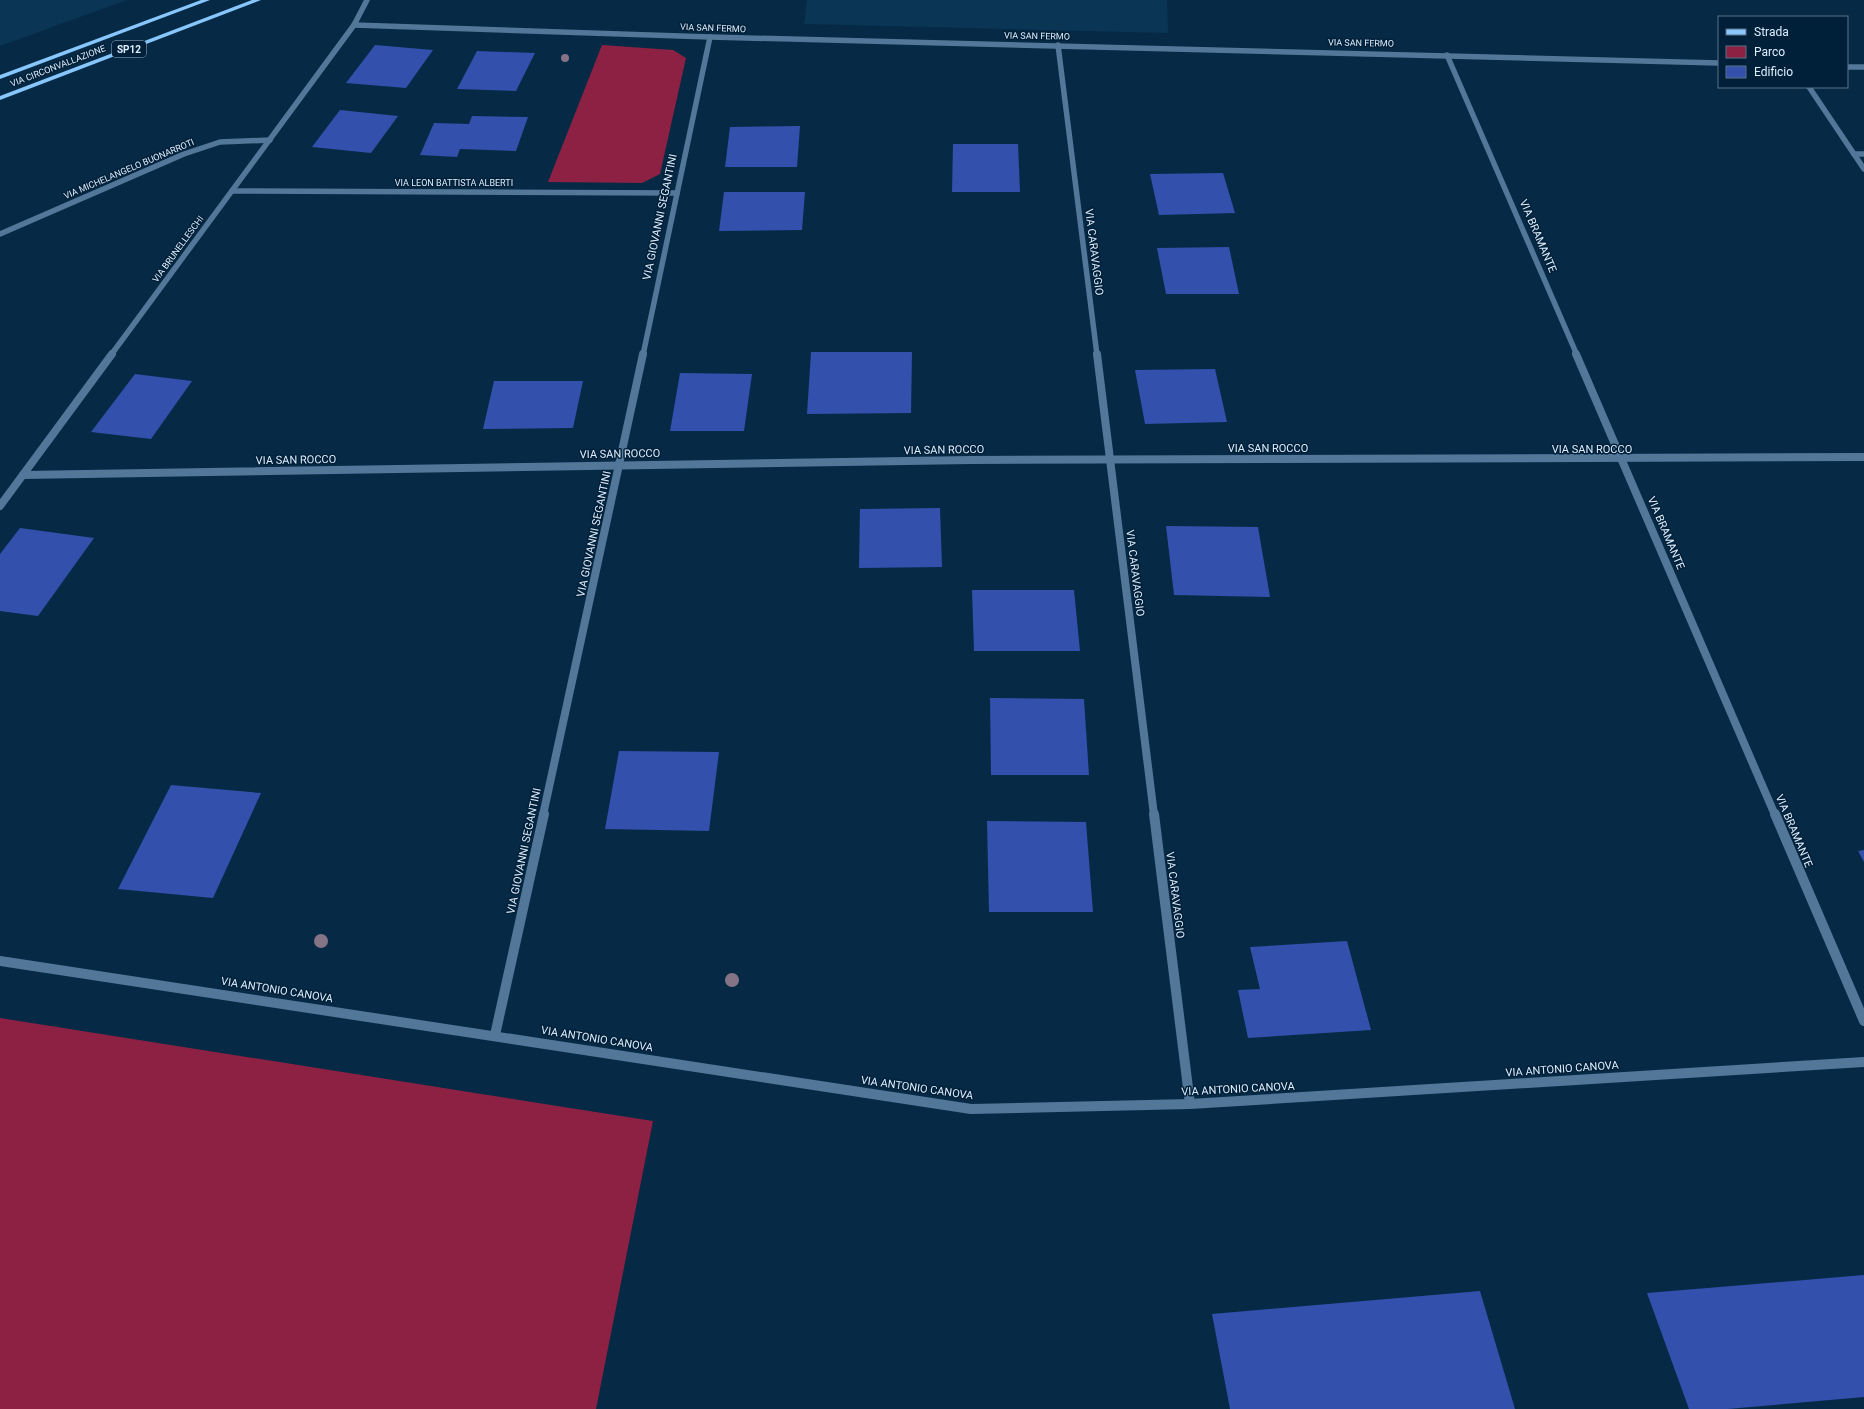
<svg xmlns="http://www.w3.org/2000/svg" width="1864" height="1409" viewBox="0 0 1864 1409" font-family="Roboto,sans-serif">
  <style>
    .built { fill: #0a3555 }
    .green { fill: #8c2143 }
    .building { fill: #3250ac }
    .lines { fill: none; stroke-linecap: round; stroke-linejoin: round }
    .minor-far2 { stroke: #527799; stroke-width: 5.5 }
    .minor-far1 { stroke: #527799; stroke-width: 8 }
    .minor { stroke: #527799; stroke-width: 10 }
    .primary { fill: #88c6fe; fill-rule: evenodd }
    .tree { fill: #857486 }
    .labels { text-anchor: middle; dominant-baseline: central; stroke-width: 3; stroke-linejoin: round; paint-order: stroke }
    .far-street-label { font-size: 9px; fill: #deedfc; stroke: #00203a }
    .shield { fill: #00203a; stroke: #9bb0c2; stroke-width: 1 }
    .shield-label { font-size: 10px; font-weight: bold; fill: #deedfc }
    .street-label { font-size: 11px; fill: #deedfc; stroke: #00203a }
  </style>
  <rect width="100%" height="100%" fill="#062a45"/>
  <!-- built -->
  <g class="built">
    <path d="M0,0H127L0,46Z"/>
    <path d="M807,0H1167L1168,33L804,24Z"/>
  </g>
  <!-- green -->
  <g class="green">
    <path d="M602,45L673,50L686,58L660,174L642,183L548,182Z"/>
    <path d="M0,1018L653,1121L596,1409H0Z"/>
  </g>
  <!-- building -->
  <g class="building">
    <path d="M375,45L433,50L406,88L346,83Z"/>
    <path d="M477,51L535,53L516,91L457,89Z"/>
    <path d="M340,110L398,116L371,153L312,147Z"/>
    <path d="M472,116L528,117L516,151L460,149L457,157L420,155L434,123L469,124Z"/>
    <path d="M800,126L797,167H725L730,127Z"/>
    <path d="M953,144H1018L1020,192H952Z"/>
    <path d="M1223,173L1235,213L1159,215L1150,174Z"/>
    <path d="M724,192H805L802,230L719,231Z"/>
    <path d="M1229,247L1239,294H1166L1157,248Z"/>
    <path d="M811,352H912L911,413L807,414Z"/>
    <path d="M1215,369L1227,422L1145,424L1135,370Z"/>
    <path d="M680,373L752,374L744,431H670Z"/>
    <path d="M135,374L192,381L151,439L91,432Z"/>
    <path d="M494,381H583L573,428L483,429Z"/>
    <path d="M940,508L942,567L859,568L860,509Z"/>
    <path d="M1166,526L1258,527L1270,597L1174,595Z"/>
    <path d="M20,528L94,538L38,616L0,611V554Z"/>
    <path d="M972,590H1074L1080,651H974Z"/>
    <path d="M990,698L1084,699L1089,775H991Z"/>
    <path d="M619,751L719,752L709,831L605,829Z"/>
    <path d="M171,785L261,793L213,898L118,889Z"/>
    <path d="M987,821L1086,822L1093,912H989Z"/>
    <path d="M1864,850V862L1858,851Z"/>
    <path d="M1347,941L1371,1030L1248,1038L1238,990L1260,989L1250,947Z"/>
    <path d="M1864,1275V1397L1728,1409H1689L1647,1293Z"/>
    <path d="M1480,1291L1515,1409H1230L1212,1314Z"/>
  </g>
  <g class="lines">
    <!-- minor-far2 -->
    <g class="minor-far2">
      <path d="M354,25L710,37L1719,63"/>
      <path d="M1058,45L1097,355"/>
      <path d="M1447,55L1577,355"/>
      <path d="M1847,67H1864"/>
      <path d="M1809,87L1864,169"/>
      <path d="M1854,154H1864"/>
      <path d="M232,191L677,193"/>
      <path d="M0,234L184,154L220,142L270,140"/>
      <path d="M111,355L354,25L367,0"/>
      <path d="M643,355L710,37"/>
    </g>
    <!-- minor-far1 -->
    <g class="minor-far1">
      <path d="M1097,354L1154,815"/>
      <path d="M1576,354L1775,815"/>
      <path d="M23,475L971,460L1864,457"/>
      <path d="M0,506L112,354"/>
      <path d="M543,815L643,354"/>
    </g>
    <!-- minor -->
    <g class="minor">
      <path d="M1154,814L1190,1104"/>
      <path d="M1775,814L1864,1021"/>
      <path d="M0,961L971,1109L1190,1104L1864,1062"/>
      <path d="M495,1035L544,814"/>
    </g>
    <!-- primary -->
    <g class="primary">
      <path d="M201,0H210L0,79V75Z"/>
      <path d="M252,0H261L0,100V96Z"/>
    </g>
  </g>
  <!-- trees -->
  <g class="tree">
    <circle cx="565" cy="58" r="4"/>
    <circle cx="321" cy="941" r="7"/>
    <circle cx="732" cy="980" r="7"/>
  </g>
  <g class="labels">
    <!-- far-street labels -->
    <g class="far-street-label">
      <text transform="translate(713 28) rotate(2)">VIA SAN FERMO</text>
      <text transform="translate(1037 36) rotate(1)">VIA SAN FERMO</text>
      <text transform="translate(1361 43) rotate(1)">VIA SAN FERMO</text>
      <text transform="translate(58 66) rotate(-21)">VIA CIRCONVALLAZIONE</text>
      <text transform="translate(129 169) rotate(-23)">VIA MICHELANGELO BUONARROTI</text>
      <text x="454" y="183">VIA LEON BATTISTA ALBERTI</text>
      <text transform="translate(178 249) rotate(-54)">VIA BRUNELLESCHI</text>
    </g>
    <!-- shield labels -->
    <rect class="shield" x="112" y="41" width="34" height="16" rx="3"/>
    <g class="shield-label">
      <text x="129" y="49">SP12</text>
    </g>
    <!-- street labels -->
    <g class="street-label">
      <text transform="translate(660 217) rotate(-78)">VIA GIOVANNI SEGANTINI</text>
      <text transform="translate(1538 236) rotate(67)">VIA BRAMANTE</text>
      <text transform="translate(1094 252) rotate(83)">VIA CARAVAGGIO</text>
      <text x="1268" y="448">VIA SAN ROCCO</text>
      <text x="1592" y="449">VIA SAN ROCCO</text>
      <text transform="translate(944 450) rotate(-1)">VIA SAN ROCCO</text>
      <text transform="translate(620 454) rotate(-1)">VIA SAN ROCCO</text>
      <text transform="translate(296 460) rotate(-1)">VIA SAN ROCCO</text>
      <text transform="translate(1666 533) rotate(67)">VIA BRAMANTE</text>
      <text transform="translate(594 534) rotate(-78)">VIA GIOVANNI SEGANTINI</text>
      <text transform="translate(1135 573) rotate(83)">VIA CARAVAGGIO</text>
      <text transform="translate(1794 831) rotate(67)">VIA BRAMANTE</text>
      <text transform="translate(524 851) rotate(-78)">VIA GIOVANNI SEGANTINI</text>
      <text transform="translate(1175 895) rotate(83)">VIA CARAVAGGIO</text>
      <text transform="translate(277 990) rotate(9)">VIA ANTONIO CANOVA</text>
      <text transform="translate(597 1039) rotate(9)">VIA ANTONIO CANOVA</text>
      <text transform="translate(1562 1069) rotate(-4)">VIA ANTONIO CANOVA</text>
      <text transform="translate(917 1088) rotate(8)">VIA ANTONIO CANOVA</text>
      <text transform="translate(1238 1089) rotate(-3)">VIA ANTONIO CANOVA</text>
    </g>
  </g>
  <!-- legend -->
  <rect x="1718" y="16" width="130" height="72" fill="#00203a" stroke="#597288"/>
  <rect x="1726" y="29" width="20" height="6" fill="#88c6fe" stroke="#597288"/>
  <text x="1754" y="36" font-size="12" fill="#deedfc">Strada</text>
  <rect x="1726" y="46" width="20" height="12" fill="#8c2143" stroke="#597288"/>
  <text x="1754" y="56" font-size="12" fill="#deedfc">Parco</text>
  <rect x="1726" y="66" width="20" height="12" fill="#3250ac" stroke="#597288"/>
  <text x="1754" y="76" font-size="12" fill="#deedfc">Edificio</text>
</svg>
